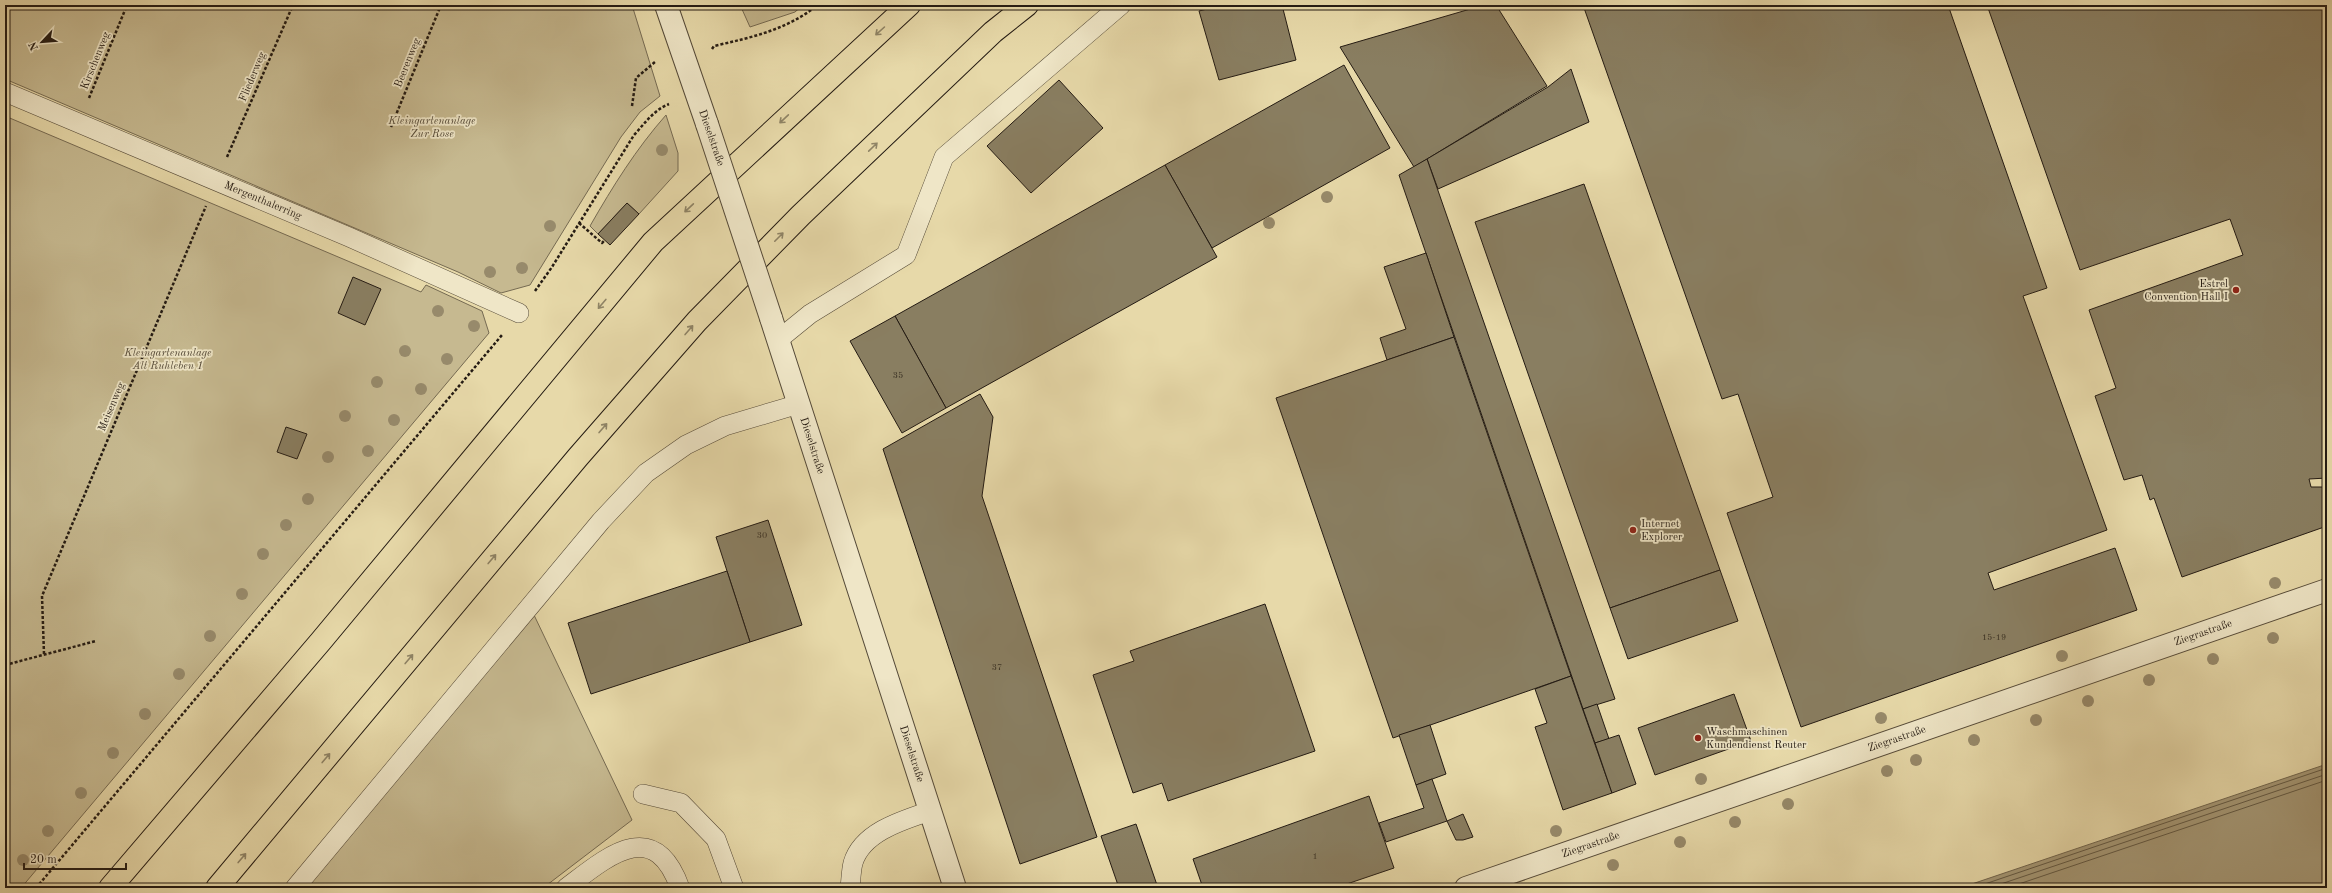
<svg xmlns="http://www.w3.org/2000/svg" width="2332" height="893" viewBox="0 0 2332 893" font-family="'Old Standard TT',serif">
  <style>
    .green { fill: #c6b990; stroke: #756a52 }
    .water { fill: #a59876; stroke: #71664e }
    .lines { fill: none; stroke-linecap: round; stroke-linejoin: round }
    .shore { stroke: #645a44; stroke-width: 1 }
    .building { fill: #897e61; stroke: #241b13 }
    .service-casing { stroke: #554a38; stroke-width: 20 }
    .minor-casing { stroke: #554a38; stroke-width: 24 }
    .motorway-casing { stroke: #241b13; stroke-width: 24 }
    .path { stroke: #241b13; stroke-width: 2.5; stroke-dasharray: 3 2; stroke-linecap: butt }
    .service { stroke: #efe6c7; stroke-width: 19 }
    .minor { stroke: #efe6c7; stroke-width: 22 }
    .motorway { stroke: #e7d9a9; stroke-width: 22 }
    .minor-bridge-casing { stroke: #554a38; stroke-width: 24; stroke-linecap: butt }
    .minor-bridge { stroke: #efe6c7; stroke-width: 22 }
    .tree { fill: #978a6b }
    .oneway { stroke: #8f8466 }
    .poi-dot { fill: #8f2418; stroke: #efe6c7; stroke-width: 1.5 }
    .labels { text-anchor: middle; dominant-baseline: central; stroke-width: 3.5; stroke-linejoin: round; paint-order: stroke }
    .number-label { font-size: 9px; fill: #3d3426 }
    .street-label { font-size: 11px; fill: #241b13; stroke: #efe6c7 }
    .park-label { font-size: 11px; font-style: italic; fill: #554a38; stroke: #efe6c7 }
    .poi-label { font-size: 11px; fill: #241b13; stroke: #efe6c7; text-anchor: start }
  </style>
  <rect width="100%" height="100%" fill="#e7d9a9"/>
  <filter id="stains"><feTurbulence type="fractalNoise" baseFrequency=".005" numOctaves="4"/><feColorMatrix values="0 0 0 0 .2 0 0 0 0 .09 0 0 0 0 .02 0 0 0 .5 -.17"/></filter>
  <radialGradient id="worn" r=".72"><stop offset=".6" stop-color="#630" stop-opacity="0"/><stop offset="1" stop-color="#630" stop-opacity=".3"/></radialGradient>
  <!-- green -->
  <g class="green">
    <path d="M5,5H632L660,96L640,112L621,137L530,285L501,293L458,272L5,79Z"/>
    <path d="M743,5H803L795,12L750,27L741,7Z"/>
    <path d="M666,115L678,153V171L639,214L627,203L598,234L590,226C613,186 636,149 666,115Z"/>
    <path d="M5,116L421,292L426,285L482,311L489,333L21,888H5Z"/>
    <path d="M534,615L632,820L543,888H305Z"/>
  </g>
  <!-- water -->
  <path class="water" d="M2327,764V888H1960Z"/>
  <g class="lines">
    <!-- shore -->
    <g class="shore">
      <path d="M1973,888L2327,768"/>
      <path d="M1989,888L2327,774"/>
      <path d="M2007,888L2327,780"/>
    </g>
  </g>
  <!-- building -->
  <g class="building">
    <path d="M1223,5H1282L1296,60L1219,80L1199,11Z"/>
    <path d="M1484,5H1496L1547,86L1414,167L1340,47Z"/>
    <path d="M1583,5H1948L2047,288L2023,296L2107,530L1988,573L1994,590L2115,548L2137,610L1801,727L1727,513L1773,497L1738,394L1722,399Z"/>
    <path d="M1987,5H2327V478L2309,479L2311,487H2327V526L2182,577L2154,498L2150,500L2142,475L2124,480L2095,396L2116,388L2089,310L2243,255L2230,219L2080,270Z"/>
    <path d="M1344,65L1390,148L1212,248L1165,165Z"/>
    <path d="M1571,69L1589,122L1438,189L1427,159L1548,87Z"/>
    <path d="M1059,80L1103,128L1031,193L987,146Z"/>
    <path d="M1427,159L1615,699L1583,709L1399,175Z"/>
    <path d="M1165,165L1217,257L946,408L895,316Z"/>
    <path d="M1584,184L1720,570L1610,608L1475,222Z"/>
    <path d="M627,203L639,214L610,245L598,234Z"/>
    <path d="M1426,253L1454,337L1387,360L1380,338L1406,329L1384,267Z"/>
    <path d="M353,277L381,289L365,325L338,313Z"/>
    <path d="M895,316L946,408L902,433L850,341Z"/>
    <path d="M1454,337L1571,676L1393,738L1276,398Z"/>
    <path d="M980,394L993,417L982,496L1097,837L1020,864L883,449Z"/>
    <path d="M286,427L307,434L297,459L277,452Z"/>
    <path d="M768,520L802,625L750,642L716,537Z"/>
    <path d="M1720,570L1738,621L1628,659L1610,608Z"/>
    <path d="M727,571L750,642L591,694L568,623Z"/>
    <path d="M1265,604L1315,751L1168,801L1162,783L1133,793L1093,675L1134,661L1130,651Z"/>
    <path d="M1571,676L1612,793L1563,810L1535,727L1547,723L1535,689Z"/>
    <path d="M1734,694L1751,741L1655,775L1638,728Z"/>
    <path d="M1597,704L1609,739L1595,743L1583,709Z"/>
    <path d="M1430,725L1446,774L1416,785L1399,735Z"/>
    <path d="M1619,735L1636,784L1612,793L1595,743Z"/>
    <path d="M1432,779L1447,821L1386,842L1379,823L1424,808L1416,785Z"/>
    <path d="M1369,796L1394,868L1335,888H1203L1193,859Z"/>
    <path d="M1463,814L1473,837L1463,840H1456L1447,821Z"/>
    <path d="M1136,824L1158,888H1119L1101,836Z"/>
  </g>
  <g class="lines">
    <defs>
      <g id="service">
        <path id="s1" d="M5,92L349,237L519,313"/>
        <path d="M778,340L810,314L906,255L944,157L1121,5"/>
        <path d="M643,794L681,803L716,839L734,888"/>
        <path d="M295,888L601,521L646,473L686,445L725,426L799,404"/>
        <path d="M566,888C607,857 654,815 680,888"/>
        <path d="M850,888C851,880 851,871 853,863C862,832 903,820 930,811"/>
      </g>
      <g id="minor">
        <path d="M666,5L707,124"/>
        <path id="s2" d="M771,318L955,888"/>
        <path id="s3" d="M1466,888L2327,590"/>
      </g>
      <g id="motorway">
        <path d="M110,888L321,641L653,242L909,5"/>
        <path d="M217,888L578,457L697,321L801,215L993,32L1027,5"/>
      </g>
    </defs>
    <!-- service casing -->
    <use href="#service" class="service-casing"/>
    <!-- minor casing -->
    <use href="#minor" class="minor-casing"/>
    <!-- motorway casing -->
    <use href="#motorway" class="motorway-casing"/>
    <!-- path -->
    <g class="path">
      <path d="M712,49L714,46C753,37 786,30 818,5"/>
      <path d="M89,98L127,5"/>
      <path d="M632,106L636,78L655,62"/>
      <path d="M391,127L441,5"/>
      <path d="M227,157L293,5"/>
      <path d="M579,223L602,243L605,240"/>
      <path d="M535,291L552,267L634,135C645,123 654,110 669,104"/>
      <path d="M44,654L42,596L206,206"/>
      <path d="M5,665L96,641"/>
      <path d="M36,888L502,335"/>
    </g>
    <!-- service -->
    <use href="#service" class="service"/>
    <!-- minor -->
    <use href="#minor" class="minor"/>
    <!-- motorway -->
    <use href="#motorway" class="motorway"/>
    <defs>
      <path id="minor-bridge" d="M707,124L771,318"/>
    </defs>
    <!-- minor-bridge casing -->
    <use href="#minor-bridge" class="minor-bridge-casing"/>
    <!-- minor-bridge -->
    <use href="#minor-bridge" class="minor-bridge"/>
  </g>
  <!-- trees -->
  <g class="tree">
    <circle cx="662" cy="150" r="6"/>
    <circle cx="1327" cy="197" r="6"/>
    <circle cx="1269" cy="223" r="6"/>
    <circle cx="550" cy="226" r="6"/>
    <circle cx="522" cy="268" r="6"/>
    <circle cx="490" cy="272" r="6"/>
    <circle cx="438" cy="311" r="6"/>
    <circle cx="474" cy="326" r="6"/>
    <circle cx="405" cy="351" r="6"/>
    <circle cx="447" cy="359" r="6"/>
    <circle cx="377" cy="382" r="6"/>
    <circle cx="421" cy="389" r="6"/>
    <circle cx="345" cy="416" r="6"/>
    <circle cx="394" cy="420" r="6"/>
    <circle cx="368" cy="451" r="6"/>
    <circle cx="328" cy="457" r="6"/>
    <circle cx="308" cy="499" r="6"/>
    <circle cx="286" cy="525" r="6"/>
    <circle cx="263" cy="554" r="6"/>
    <circle cx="2275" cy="583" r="6"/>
    <circle cx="242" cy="594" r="6"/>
    <circle cx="210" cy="636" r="6"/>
    <circle cx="2273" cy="638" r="6"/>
    <circle cx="2062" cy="656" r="6"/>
    <circle cx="2213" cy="659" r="6"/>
    <circle cx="179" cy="674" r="6"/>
    <circle cx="2149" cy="680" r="6"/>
    <circle cx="2088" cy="701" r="6"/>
    <circle cx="145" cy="714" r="6"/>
    <circle cx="1881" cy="718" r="6"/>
    <circle cx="2036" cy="720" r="6"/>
    <circle cx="1974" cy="740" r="6"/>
    <circle cx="113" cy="753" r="6"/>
    <circle cx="1916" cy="760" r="6"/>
    <circle cx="1887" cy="771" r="6"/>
    <circle cx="1701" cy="779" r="6"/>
    <circle cx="81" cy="793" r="6"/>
    <circle cx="1788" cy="804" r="6"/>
    <circle cx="1735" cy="822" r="6"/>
    <circle cx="48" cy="831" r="6"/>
    <circle cx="1556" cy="831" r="6"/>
    <circle cx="1680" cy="842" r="6"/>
    <circle cx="23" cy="860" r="6"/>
    <circle cx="1613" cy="865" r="6"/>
  </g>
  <!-- one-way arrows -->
  <defs><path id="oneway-shaft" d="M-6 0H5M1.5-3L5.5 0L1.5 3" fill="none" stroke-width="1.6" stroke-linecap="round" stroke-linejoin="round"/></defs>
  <g class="oneway">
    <use href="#oneway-shaft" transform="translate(880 31) rotate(138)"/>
    <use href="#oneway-shaft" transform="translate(784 119) rotate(137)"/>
    <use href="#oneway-shaft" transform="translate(873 147) rotate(-44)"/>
    <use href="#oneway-shaft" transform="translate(689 208) rotate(137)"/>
    <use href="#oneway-shaft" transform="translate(779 237) rotate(-45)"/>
    <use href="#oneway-shaft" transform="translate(602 304) rotate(130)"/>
    <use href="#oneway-shaft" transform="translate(689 330) rotate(-49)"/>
    <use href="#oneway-shaft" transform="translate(603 428) rotate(-49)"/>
    <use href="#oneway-shaft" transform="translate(492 559) rotate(-50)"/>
    <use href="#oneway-shaft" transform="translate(409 659) rotate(-50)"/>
    <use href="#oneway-shaft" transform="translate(326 758) rotate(-50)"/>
    <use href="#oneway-shaft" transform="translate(242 858) rotate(-50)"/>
  </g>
  <!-- markers -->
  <g class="poi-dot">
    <circle cx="2236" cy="290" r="4"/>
    <circle cx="1633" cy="530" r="4"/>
    <circle cx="1698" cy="738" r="4"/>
  </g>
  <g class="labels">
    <!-- number labels -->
    <g class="number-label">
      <text x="898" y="375">35</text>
      <text x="762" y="535">30</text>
      <text x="1994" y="637">15-19</text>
      <text x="997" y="667">37</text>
      <text x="1315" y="856">1</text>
    </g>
    <!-- street labels -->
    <g class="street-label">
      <text transform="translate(96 61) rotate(-68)">Kirschenweg</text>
      <text transform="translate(408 63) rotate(-68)">Beerenweg</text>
      <text transform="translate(253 77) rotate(-67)">Fliederweg</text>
      <text transform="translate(711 138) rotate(71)">Dieselstraße</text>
      <text stroke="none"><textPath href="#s1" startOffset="280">Mergenthalerring</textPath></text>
      <text transform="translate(112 407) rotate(-67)">Meisenweg</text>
      <text stroke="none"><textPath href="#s2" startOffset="134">Dieselstraße</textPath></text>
      <text stroke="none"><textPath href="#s3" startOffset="780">Ziegrastraße</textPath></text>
      <text stroke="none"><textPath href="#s3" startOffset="456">Ziegrastraße</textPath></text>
      <text stroke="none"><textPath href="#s2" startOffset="458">Dieselstraße</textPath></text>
      <text stroke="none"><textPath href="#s3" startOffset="132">Ziegrastraße</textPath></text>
    </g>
    <!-- park labels -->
    <g class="park-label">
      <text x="432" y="121">Kleingartenanlage<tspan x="432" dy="13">Zur Rose</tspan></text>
      <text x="168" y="353">Kleingartenanlage<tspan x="168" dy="13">Alt Ruhleben 1</tspan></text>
    </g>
    <!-- poi labels -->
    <g class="poi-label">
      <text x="2228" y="284" text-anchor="end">Estrel<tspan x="2228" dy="13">Convention Hall I</tspan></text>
      <text x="1641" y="524">Internet<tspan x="1641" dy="13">Explorer</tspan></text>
      <text x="1706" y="732">Waschmaschinen<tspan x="1706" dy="13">Kundendienst Reuter</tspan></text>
    </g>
  </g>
  <!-- margin -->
  <rect width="2332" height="893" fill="none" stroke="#e7d9a9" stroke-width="20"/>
  <rect x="6" y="6" width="2320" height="881" fill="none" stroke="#241b13" stroke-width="2"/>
  <rect x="10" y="10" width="2312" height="873" fill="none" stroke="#241b13"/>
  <!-- north arrow -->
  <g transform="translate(42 42) rotate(244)" stroke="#efe6c7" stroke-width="3" paint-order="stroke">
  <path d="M0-3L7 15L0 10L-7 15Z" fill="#241b13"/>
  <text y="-6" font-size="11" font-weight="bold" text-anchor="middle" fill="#241b13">N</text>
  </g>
  <!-- scale -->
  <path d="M24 863v6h102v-6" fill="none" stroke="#241b13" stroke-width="2"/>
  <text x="30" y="863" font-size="12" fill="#241b13" stroke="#efe6c7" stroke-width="3" paint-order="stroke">20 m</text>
  <rect width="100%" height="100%" filter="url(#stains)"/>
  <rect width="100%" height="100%" fill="url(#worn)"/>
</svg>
